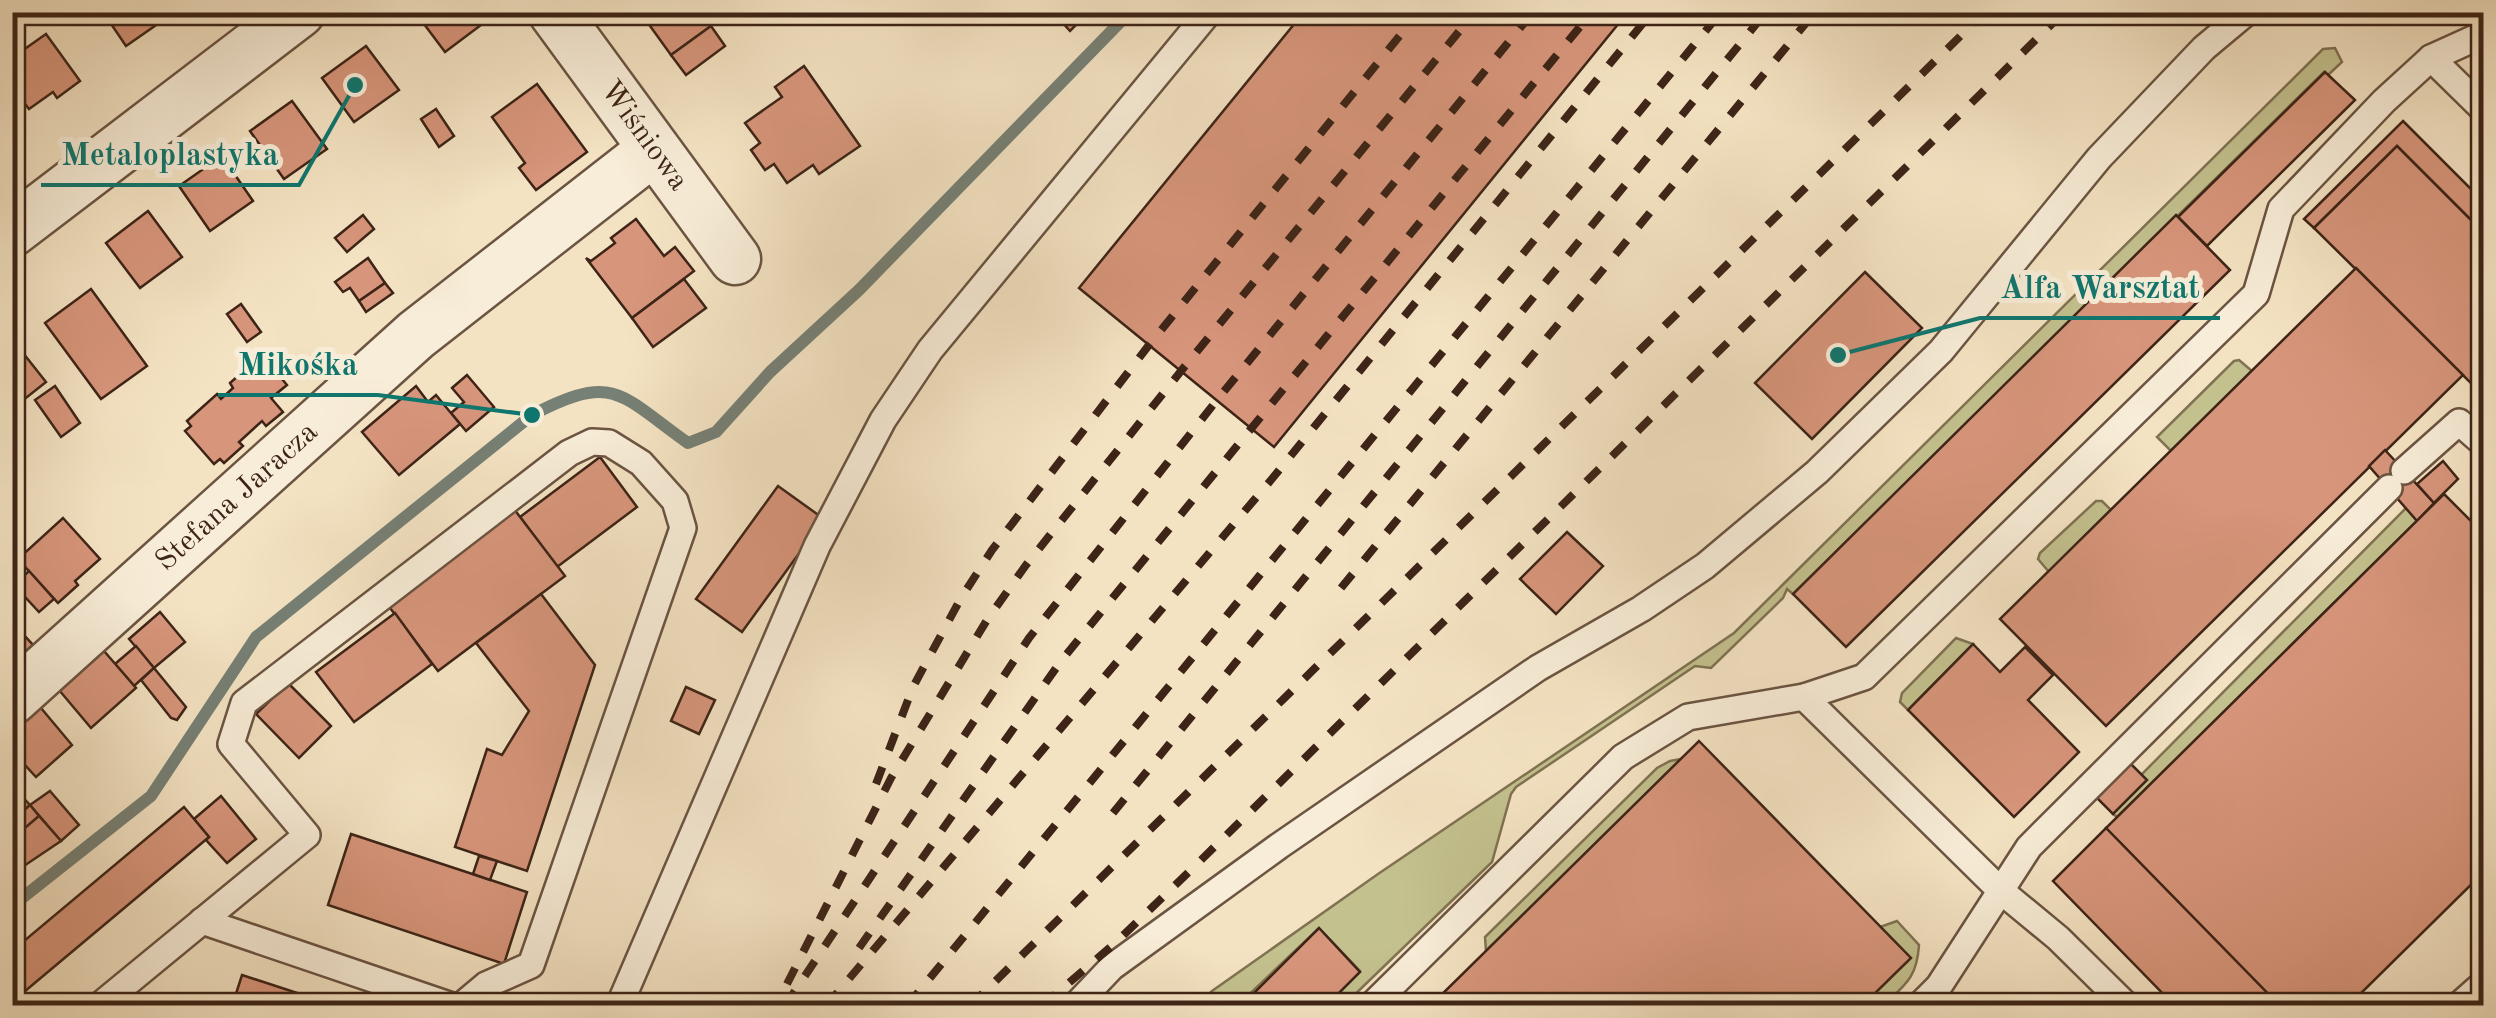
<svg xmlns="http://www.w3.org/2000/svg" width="2496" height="1018" viewBox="0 0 2496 1018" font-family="'Old Standard TT',serif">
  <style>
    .green { fill: #c3c18e; stroke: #807252; stroke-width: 2.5 }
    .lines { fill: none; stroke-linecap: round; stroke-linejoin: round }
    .stream { stroke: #768075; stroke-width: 12 }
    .building { fill: #d7957b; stroke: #3d2417; stroke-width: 2.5 }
    .lane-casing { stroke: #6b5442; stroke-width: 30 }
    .street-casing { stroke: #6b5442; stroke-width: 55 }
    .lane { stroke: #f8edd8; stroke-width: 25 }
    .street { stroke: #f8edd8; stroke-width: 50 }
    .rail { stroke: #3d2417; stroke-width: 8; stroke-dasharray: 18 18; stroke-linecap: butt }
    .labels { text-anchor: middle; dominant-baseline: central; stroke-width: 10; stroke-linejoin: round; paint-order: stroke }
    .street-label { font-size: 30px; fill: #3d2417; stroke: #f8edd8 }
    .leader { fill: none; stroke: #0f766e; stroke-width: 4 }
    .callout-dot { fill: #0f766e; stroke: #f8edd8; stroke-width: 4 }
    .callout-label { font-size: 32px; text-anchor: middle; font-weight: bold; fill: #0f766e; stroke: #f8edd8; stroke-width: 10; stroke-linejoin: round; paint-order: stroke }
  </style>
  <rect width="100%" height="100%" fill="#f4e3c3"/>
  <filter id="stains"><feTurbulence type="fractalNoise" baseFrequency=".002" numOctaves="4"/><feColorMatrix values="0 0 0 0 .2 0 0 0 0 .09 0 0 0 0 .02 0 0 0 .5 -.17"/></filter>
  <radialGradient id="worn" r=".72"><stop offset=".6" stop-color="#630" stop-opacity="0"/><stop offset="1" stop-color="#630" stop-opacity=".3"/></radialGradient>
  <!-- green -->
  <g class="green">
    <path d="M2335,48L2342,62L2328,75L2324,72L1793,594L1787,589L1783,598L1711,668L1695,666L1516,787L1511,794L1492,862L1344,1005H1326L1360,971L1319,928L1238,1005H1228L1216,994L1204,1005L1197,1006L1212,991L1378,874L1734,633L2323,49Z"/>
    <path d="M2239,360L2252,371L2171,451L2157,437L2234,361Z"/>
    <path d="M2096,501H2102L2111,510L2049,572L2038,559L2040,553Z"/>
    <path d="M2406,508L2417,521L2117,817L2113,814L2141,775Z"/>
    <path d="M1956,638L1973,644L1908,710L1900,702L1902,693Z"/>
    <path d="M1681,759L1486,951L1485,937L1657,768L1670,761Z"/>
    <path d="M1897,921L1919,945C1917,977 1906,984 1884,1005L1862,1006L1880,927Z"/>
  </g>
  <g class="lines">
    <!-- stream -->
    <path class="stream" d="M12,906L151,796L256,637L532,415C615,372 619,394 688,443L716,432L770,372L859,290L1130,12"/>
  </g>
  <!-- building -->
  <g class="building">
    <path d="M103,12H171L172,14L126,46Z"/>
    <path d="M415,12H484L489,19L445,52Z"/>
    <path d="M640,12H701L711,26L671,55Z"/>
    <path d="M1053,12H1089L1070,31Z"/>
    <path d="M1304,12H1628L1274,447L1079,288Z"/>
    <path d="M711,26L725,46L686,75L671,55Z"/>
    <path d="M46,34L80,81L57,98L53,92L29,109L12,87V58Z"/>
    <path d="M366,46L399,90L354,122L322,78Z"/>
    <path d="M804,66L860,146L819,174L813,165L787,183L774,164L765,170L751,150L760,143L745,123L782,97L775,87Z"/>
    <path d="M2325,72L2355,100L2207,246L2178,217Z"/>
    <path d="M537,84L587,152L536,190L519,168L525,163L492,117Z"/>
    <path d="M292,101L327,149L284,179L250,131Z"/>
    <path d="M436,109L454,136L439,147L421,119Z"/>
    <path d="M2403,121L2484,202V233L2397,146L2314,228L2304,219Z"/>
    <path d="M2397,146L2484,233V396L2314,228Z"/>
    <path d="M222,156L253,201L210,231L179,186Z"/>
    <path d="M148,211L182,257L140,288L106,243Z"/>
    <path d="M363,215L374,229L347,252L335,238Z"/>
    <path d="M2176,215L2230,270L1846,647L1793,594Z"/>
    <path d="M636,219L664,256L675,247L694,271L632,318L586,258L591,261L615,243L611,238Z"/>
    <path d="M368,258L385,283L359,301L350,288L343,292L335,282Z"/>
    <path d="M2356,268L2463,375L2106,726L2000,619Z"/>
    <path d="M1865,272L1922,328L1812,439L1755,383Z"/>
    <path d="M684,279L706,308L653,347L632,318Z"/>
    <path d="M385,283L393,293L366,312L359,301Z"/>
    <path d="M91,289L147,366L101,399L45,323Z"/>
    <path d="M241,304L261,332L247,342L227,314Z"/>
    <path d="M12,339L46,382L12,409Z"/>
    <path d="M262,355L287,385L271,398L283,412L266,426L262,421L239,442L243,446L224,463L220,459L214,464L185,431L191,426L187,421L217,394L221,399L233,388L230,383Z"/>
    <path d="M467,375L494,407L466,431L451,413L464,402L452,388Z"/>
    <path d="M55,386L80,423L61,437L35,400Z"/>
    <path d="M416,386L428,402L436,395L460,424L399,475L362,432Z"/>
    <path d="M2385,450L2434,503L2417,521L2369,466Z"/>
    <path d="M600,457L637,507L557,567L520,517Z"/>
    <path d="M2443,461L2458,479L2434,503L2417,484Z"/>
    <path d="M778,486L824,519L742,632L696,599Z"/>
    <path d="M2444,494L2484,534V872L2348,1006H2280L2106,828Z"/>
    <path d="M514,509L565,576L438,671L387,604Z"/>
    <path d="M63,518L100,559L75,581L78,585L58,603L18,559Z"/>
    <path d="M1567,532L1603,566L1556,614L1520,579Z"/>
    <path d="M29,571L54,599L39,612L14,585Z"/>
    <path d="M541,594L595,665L527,871L455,847L487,749L502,755L529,711L476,643Z"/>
    <path d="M160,612L185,642L154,668L129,639Z"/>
    <path d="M395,613L432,664L354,722L316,672Z"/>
    <path d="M12,622L33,645L12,663Z"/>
    <path d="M1973,644L2000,672L2025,647L2053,675L2028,700L2079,752L2014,817L1908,710Z"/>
    <path d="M136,646L154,668L134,686L115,664Z"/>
    <path d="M104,651L136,688L91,728L59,690Z"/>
    <path d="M154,668L186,707L177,720L171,718L141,680Z"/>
    <path d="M288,683L331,726L299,758L256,714Z"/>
    <path d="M686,687L715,700L699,734L671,721Z"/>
    <path d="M41,708L72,745L36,777L12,751V733Z"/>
    <path d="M1699,741L1911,958L1862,1006H1430Z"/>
    <path d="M2129,762L2147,780L2113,814L2095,796Z"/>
    <path d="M12,786L30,805L12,821Z"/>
    <path d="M50,791L79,825L61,841L30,805Z"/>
    <path d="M221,796L256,839L227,863L206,840L209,837L194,819Z"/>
    <path d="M30,805L39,816L15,837L12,821Z"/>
    <path d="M184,807L209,837L12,1002V951Z"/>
    <path d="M39,816L61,841L12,874V839Z"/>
    <path d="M2106,828L2280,1006H2175L2053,881Z"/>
    <path d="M351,834L527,892L504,964L328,905Z"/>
    <path d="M479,856L497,861L490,880L473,874Z"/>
    <path d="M1319,928L1360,972L1326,1006H1241Z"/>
    <path d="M242,975L337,1006H232Z"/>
  </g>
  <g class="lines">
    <defs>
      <g id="lane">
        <path d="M2431,58L2484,110"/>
        <path d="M2404,471L2459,422L2484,444"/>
        <path d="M1804,697L2001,891L2058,938L2127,1006"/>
        <path d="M202,921L452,1006"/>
        <path d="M99,1006L307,835L231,744L244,703L569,453L592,442L609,443L641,463L675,501L683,528L531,965L486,985L461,1006"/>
        <path d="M619,1006L817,546L883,420L930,350L1209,12"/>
        <path d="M1075,1006L1112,967L1279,846L1538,668L1641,609L1705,566L1817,472L1941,351L2099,158L2204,48L2247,12"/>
        <path d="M1371,1006L1623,757L1688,717L1804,697L1864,677L2256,294L2281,209L2384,101L2431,58L2484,34"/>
        <path d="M1919,1006L1939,986L2029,847L2389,488"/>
        <path d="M2458,1006L2484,983"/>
      </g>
      <g id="street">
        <path d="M554,12L735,259"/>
        <path d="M12,231L299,12"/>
        <path d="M12,699L416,335L653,150"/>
      </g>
    </defs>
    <!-- lane casing -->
    <use href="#lane" class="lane-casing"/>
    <!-- street casing -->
    <use href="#street" class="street-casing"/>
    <!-- lane -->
    <use href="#lane" class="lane"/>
    <!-- street -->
    <use href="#street" class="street"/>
    <!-- rail -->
    <g class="rail">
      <path d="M1341,588L1815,12"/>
      <path d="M876,784L913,687L961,598L992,550L1149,345L1419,12"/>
      <path d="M1113,813L1766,12"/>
      <path d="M859,948L1061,661L1592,12"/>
      <path d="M787,984L891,778L987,620L1026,565L1181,371L1475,12"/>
      <path d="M785,1006L1029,638L1217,400L1533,12"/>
      <path d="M826,1006L1271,480L1652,12"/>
      <path d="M907,1006L1721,12"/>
      <path d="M970,1006L1985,12"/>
      <path d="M1042,1006L1113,945L1197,864L2064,12"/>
    </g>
  </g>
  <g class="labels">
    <!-- street labels -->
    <g class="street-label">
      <text transform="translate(644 136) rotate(54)">Wiśniowa</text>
      <text transform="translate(237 497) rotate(-42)">Stefana Jaracza</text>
    </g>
  </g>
  <!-- callouts -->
  <path class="leader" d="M355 85L299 185H41M1838 355L1980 318H2220M532 415L378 395H218"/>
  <g class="callout-dot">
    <circle cx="355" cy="85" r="10"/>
    <circle cx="1838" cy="355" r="10"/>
    <circle cx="532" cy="415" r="10"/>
  </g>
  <g class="callout-label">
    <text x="170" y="165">Metaloplastyka</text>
    <text x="2100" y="298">Alfa Warsztat</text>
    <text x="298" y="375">Mikośka</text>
  </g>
  <!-- margin -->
  <rect width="2496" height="1018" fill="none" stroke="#f4e3c3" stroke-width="50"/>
  <rect x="15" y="15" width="2466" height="988" fill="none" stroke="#3d2417" stroke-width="5"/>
  <rect x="25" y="25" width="2446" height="968" fill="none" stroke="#3d2417" stroke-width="2.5"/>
  <rect width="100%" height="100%" filter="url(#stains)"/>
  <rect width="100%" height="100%" fill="url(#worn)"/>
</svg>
